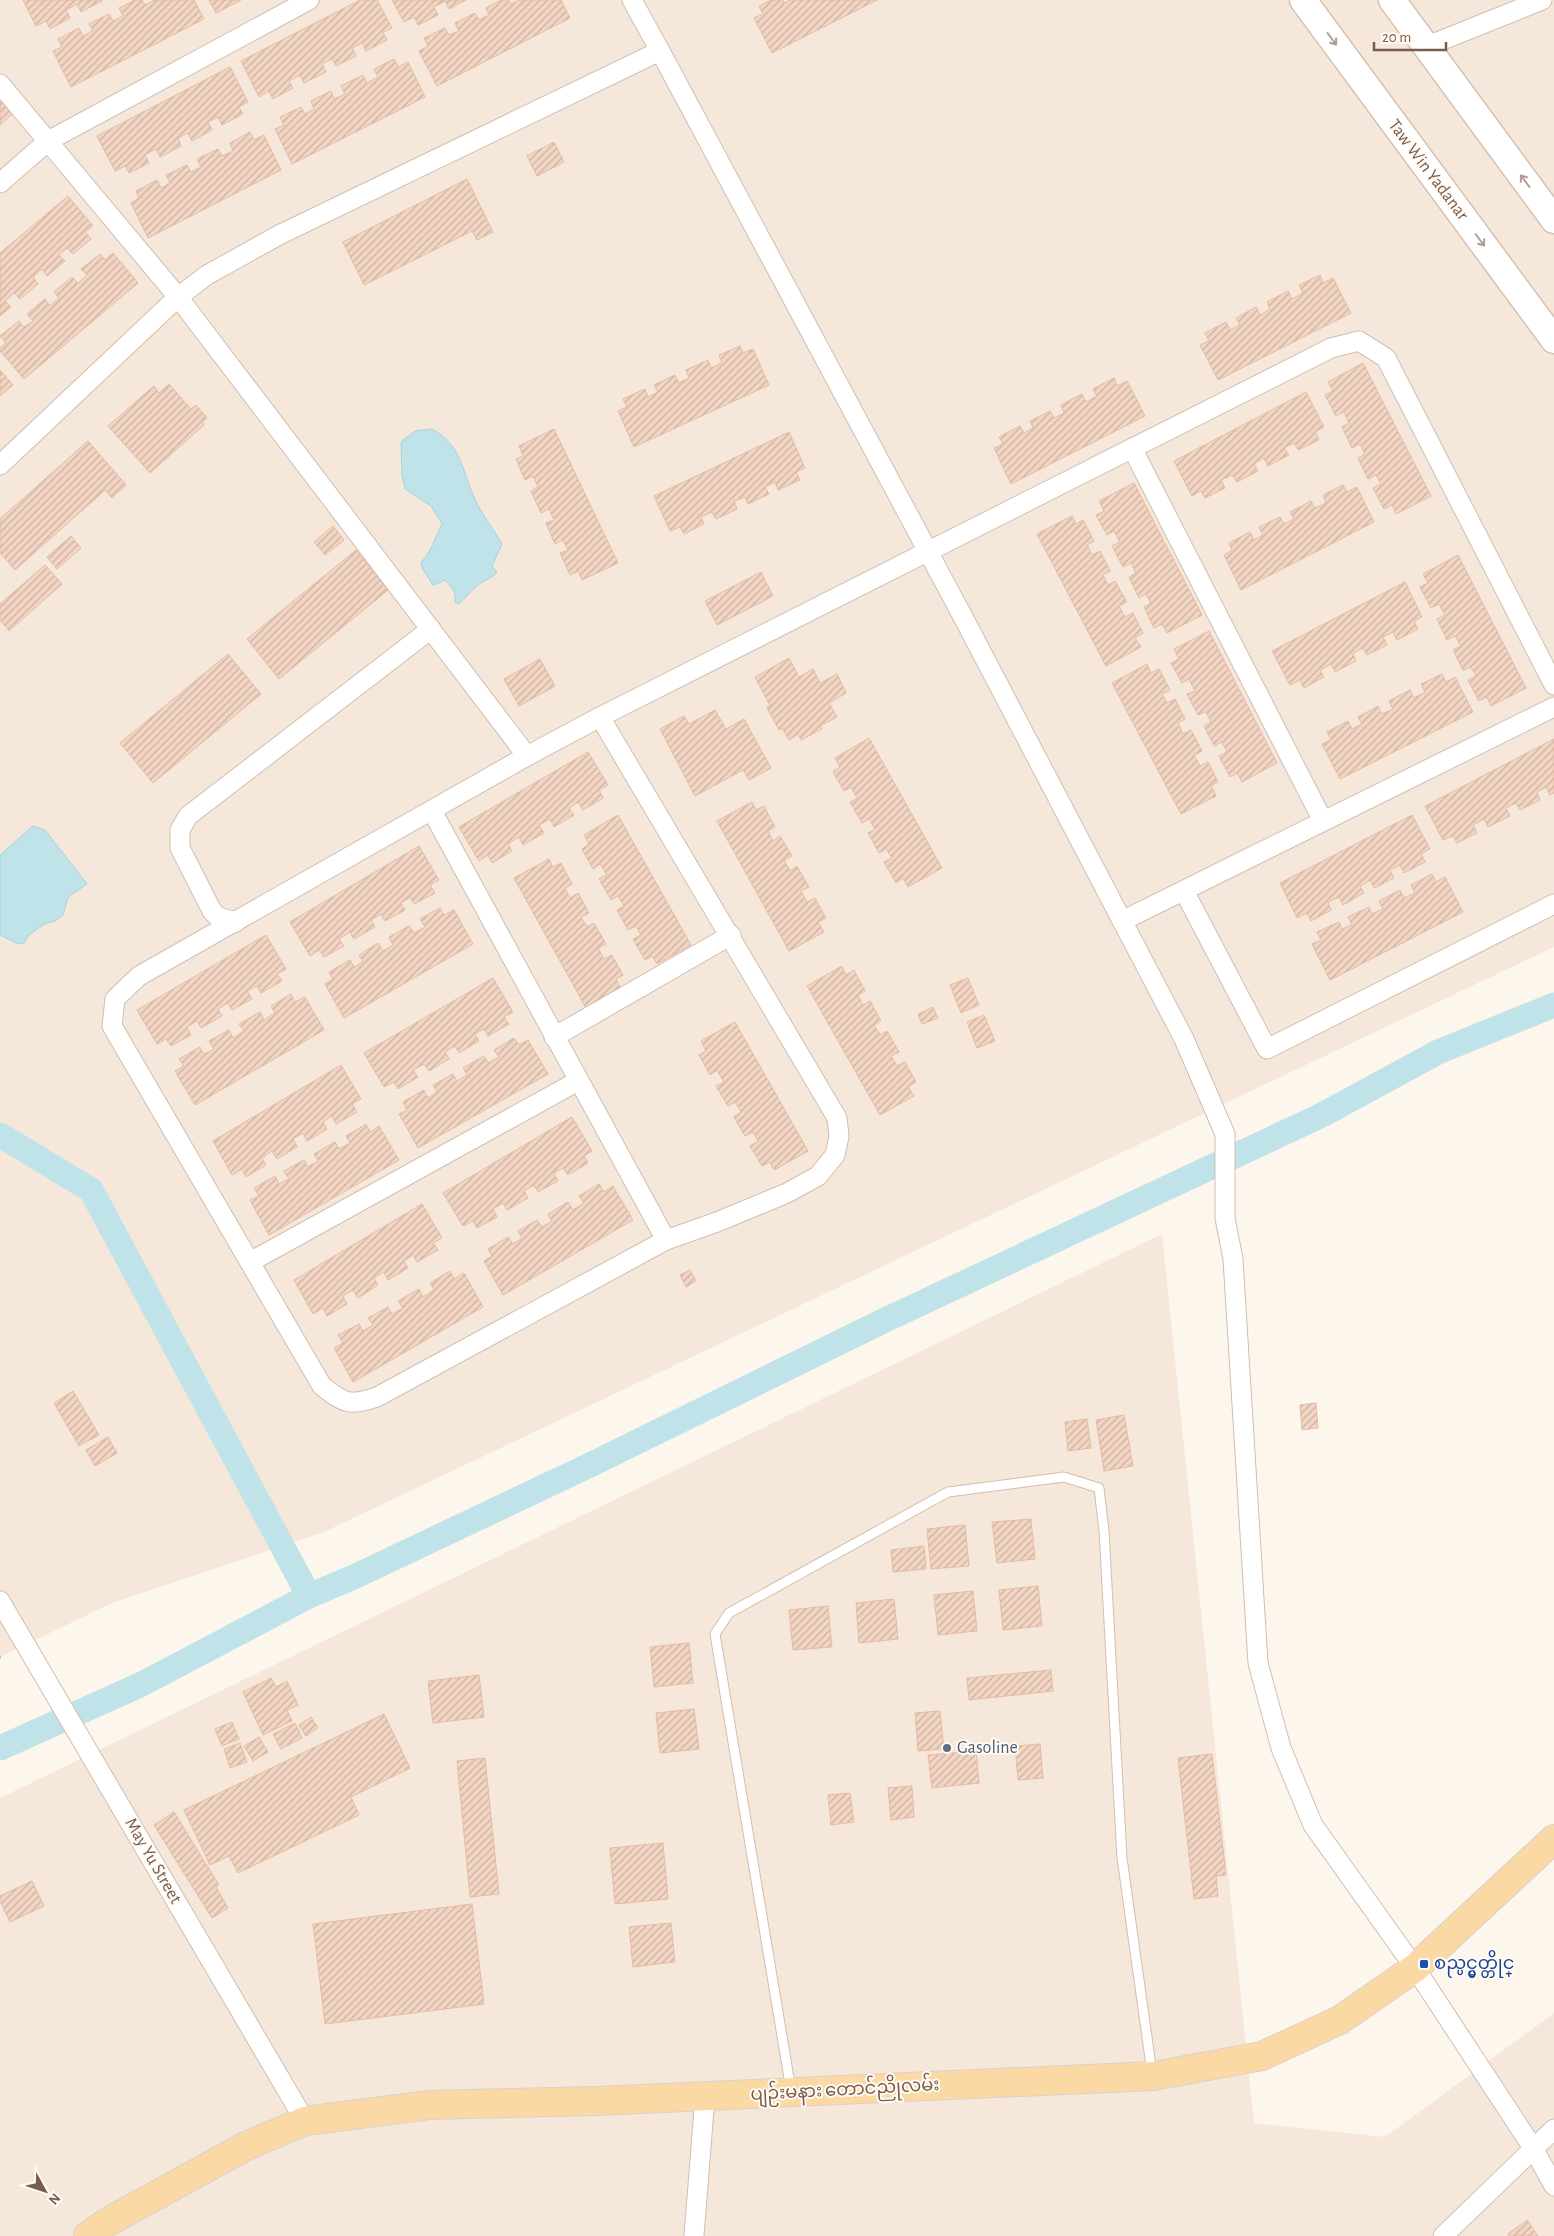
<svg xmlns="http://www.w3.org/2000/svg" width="1554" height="2236" viewBox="0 0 1554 2236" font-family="'Alegreya Sans','Noto Sans Myanmar',sans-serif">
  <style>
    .residential { fill: #f5e8da }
    .water { fill: #bfe3e8; stroke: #a5d3da }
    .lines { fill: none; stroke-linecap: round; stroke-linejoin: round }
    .canal { stroke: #bfe3e8; stroke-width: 25 }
    .building { fill: url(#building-hatch); stroke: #e6bba3 }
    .service-casing { stroke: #d1beb0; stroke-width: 11 }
    .minor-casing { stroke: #d1beb0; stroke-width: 21 }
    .secondary-casing { stroke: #d6c0b0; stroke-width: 29 }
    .primary-casing { stroke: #dad1cd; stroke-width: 30 }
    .path { stroke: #d9b8a5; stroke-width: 3; stroke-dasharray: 1 4; stroke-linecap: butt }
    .service { stroke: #fff; stroke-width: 9 }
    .minor { stroke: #fff; stroke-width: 19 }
    .secondary { stroke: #fff; stroke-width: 26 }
    .primary { stroke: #fbd9a5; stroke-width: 28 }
    .oneway { stroke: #af9d94 }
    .service-dot { fill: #5c6f8a; stroke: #fffaf3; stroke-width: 2 }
    .transit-dot { fill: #1a4fb4; stroke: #fffaf3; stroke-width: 2 }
    .labels { text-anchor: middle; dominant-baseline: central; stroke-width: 4; stroke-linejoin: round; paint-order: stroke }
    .street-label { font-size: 18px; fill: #7a5c4d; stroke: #fffaf3 }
    .service-label { font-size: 18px; fill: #4e5e75; stroke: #fffaf3; text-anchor: start }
    .transit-label { font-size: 18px; fill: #164399; stroke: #fffaf3; text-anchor: start }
  </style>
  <defs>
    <pattern id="building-hatch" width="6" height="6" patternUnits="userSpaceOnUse" patternTransform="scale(1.25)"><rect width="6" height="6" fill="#f3d5c3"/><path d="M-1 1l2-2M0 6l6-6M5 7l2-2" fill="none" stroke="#cab0a1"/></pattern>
  </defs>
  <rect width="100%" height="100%" fill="#fdf6ec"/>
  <!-- residential -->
  <g class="residential">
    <path d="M0,0H1554V947L324,1532L112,1603L0,1657Z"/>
    <path d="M1162,1234L1254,2123L1385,2137L1554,2013V2236H0V1798Z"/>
  </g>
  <!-- water -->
  <g class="water">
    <path d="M432,429C462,446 461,468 474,497C481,514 493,528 502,544L492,566L497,572C492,578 485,580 479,584C471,590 467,598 458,604L455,602C457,592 451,587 445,580L433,585L422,568L421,563L429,552L442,524L431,506L405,489L402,474L401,442L415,431Z"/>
    <path d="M33,826L45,830L87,884L68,897L63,915L55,921L44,924L29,935L24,943L19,944L0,935V855Z"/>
  </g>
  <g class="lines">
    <!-- canal -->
    <g class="canal">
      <path d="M0,1135L91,1190L309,1596"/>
      <path d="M0,1748L142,1684L309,1596L356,1576L590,1465L881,1322L1322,1115L1438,1052L1554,1005"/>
    </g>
  </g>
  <!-- building -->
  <g class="building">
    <path d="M23,0H102V1L81,12L77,4L66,10L70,18L50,29L46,21L36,26Z"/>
    <path d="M135,0H142L145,5L154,0H194L204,19L71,87L53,51L62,47L58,39L79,28L83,36L93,31L89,24L109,14L113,21L123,16L119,8Z"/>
    <path d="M209,0H241L216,13Z"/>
    <path d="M360,0H377L392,28L383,32L387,40L366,51L362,43L352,48L356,56L336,66L332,59L322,64L326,72L304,83L300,75L289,81L293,88L273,99L269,91L259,97L241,61Z"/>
    <path d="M392,0H466L449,9L445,1L434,7L438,15L418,25L414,17L404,22Z"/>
    <path d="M501,0H509L511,4L519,0H561L570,18L437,86L419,51L428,46L424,38L445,28L449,35L459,31L455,23L475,13L479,20L489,15L486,8Z"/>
    <path d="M771,0H783L784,3L790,0H877L772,53L754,18L763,14L759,6Z"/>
    <path d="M394,59L398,67L408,62L425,97L292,164L275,129L284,125L280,117L301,107L305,114L314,109L311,101L331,91L334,99L345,94L341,86L363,75L367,83L378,77L374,69Z"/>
    <path d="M230,67L248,102L239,107L243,114L222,125L218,117L208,122L212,130L192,141L188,133L178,138L181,146L160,157L156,149L145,155L149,163L129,173L125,166L115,171L97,136Z"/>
    <path d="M0,96L14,112L0,125Z"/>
    <path d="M250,132L254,140L264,135L281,170L148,238L131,203L139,198L136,191L157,180L161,188L170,183L166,175L187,165L191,172L201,167L197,159L218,149L222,156L233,151L230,143Z"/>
    <path d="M554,142L564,162L537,176L527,156Z"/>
    <path d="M467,179L493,232L477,240L472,231L364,285L343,242Z"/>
    <path d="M68,196L93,226L85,232L91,239L73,254L67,248L59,255L65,261L47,276L42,269L33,277L38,284L20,299L14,293L5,301L11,307L0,316V253Z"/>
    <path d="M113,253L138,283L24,379L0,351V348L6,343L0,336L19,321L24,327L33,321L27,314L45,299L50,306L59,298L54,292L72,277L78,283L87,275L81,269L100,254L105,260Z"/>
    <path d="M1320,275L1323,283L1333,278L1351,313L1218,380L1200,345L1209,341L1205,333L1226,322L1230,330L1240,325L1236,318L1256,307L1260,315L1270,309L1267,302L1288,291L1292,299L1303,293L1299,285Z"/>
    <path d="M740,346L743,353L753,349L769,385L634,447L618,411L627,407L623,399L645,389L648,397L658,392L654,385L675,375L679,383L689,378L686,370L708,360L711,368L722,363L719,355Z"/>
    <path d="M1363,363L1431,496L1396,514L1392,505L1384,509L1373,488L1381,484L1376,475L1368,479L1358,458L1365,454L1360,444L1352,448L1342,427L1349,423L1344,412L1336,416L1325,395L1333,391L1328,382Z"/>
    <path d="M0,370L13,385L0,396Z"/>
    <path d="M1114,378L1117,386L1127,381L1145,416L1011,484L994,448L1003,444L999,437L1020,426L1024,433L1033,428L1030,421L1050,411L1054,418L1064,413L1061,405L1082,394L1086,402L1097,396L1093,389Z"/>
    <path d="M169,384L191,409L196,405L207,418L202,422L204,425L150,473L108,426L154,386L159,393Z"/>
    <path d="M1306,392L1324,427L1315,432L1319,440L1298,450L1294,443L1284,448L1289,455L1268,466L1264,458L1254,464L1258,471L1237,482L1232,475L1221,480L1225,488L1205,498L1201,491L1192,496L1174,461Z"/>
    <path d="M554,429L618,563L582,580L578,571L570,575L560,553L568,550L563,540L555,544L546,523L554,520L549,509L541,513L531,491L538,487L533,476L525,480L516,459L523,456L519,446Z"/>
    <path d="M789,432L805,468L796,472L800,480L778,490L775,482L765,487L769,494L748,504L745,497L734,501L737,509L716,519L712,512L701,517L704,524L684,534L680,527L670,531L654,496Z"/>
    <path d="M88,441L126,485L112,498L105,490L15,570L0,553V519Z"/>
    <path d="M1134,483L1202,615L1167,633L1162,624L1154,628L1144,607L1151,603L1146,594L1139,598L1129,577L1136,573L1131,563L1123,567L1112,546L1120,542L1114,531L1107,535L1096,515L1104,511L1099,501Z"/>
    <path d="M1343,485L1347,492L1357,487L1374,522L1241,590L1224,555L1232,550L1229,543L1250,532L1254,540L1263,535L1259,527L1280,517L1284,524L1294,519L1290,512L1311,501L1315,508L1326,503L1323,495Z"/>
    <path d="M1072,516L1076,524L1083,520L1094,541L1087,545L1092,555L1100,551L1110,571L1103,575L1108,585L1115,581L1127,602L1119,606L1125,617L1133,613L1143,633L1135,638L1141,647L1106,666L1037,534Z"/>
    <path d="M333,526L344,540L325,555L314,542Z"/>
    <path d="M71,536L81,548L57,569L47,557Z"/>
    <path d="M356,550L388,590L279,679L247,639Z"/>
    <path d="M1458,555L1526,688L1491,706L1487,697L1479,701L1468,680L1476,676L1471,667L1463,670L1453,650L1461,646L1455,636L1447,640L1437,619L1445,615L1439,604L1431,608L1420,587L1428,583L1423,574Z"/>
    <path d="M45,565L62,584L9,631L0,620V604Z"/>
    <path d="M761,572L773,596L717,625L705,601Z"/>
    <path d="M1405,582L1422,617L1414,621L1418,629L1397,640L1393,632L1383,637L1387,645L1367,655L1363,648L1353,653L1356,661L1335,672L1331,664L1320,670L1324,677L1304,688L1300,680L1290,685L1272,651Z"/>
    <path d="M1209,631L1277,763L1242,782L1237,773L1230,777L1219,756L1227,752L1222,742L1214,746L1204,726L1211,722L1206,712L1198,715L1187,694L1195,691L1189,679L1182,683L1171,663L1179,659L1174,649Z"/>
    <path d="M228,654L261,694L153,783L120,743Z"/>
    <path d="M789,658L799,677L813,669L820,683L837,674L846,693L829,703L837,717L820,726L822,729L801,740L798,734L789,740L782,728L779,730L767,708L770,706L755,677Z"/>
    <path d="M540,659L555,686L519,706L504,679Z"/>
    <path d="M1147,664L1151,673L1159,669L1170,690L1162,694L1167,703L1175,699L1185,719L1178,723L1183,734L1191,730L1202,751L1194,755L1200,766L1208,762L1218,782L1211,786L1216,796L1181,814L1112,683Z"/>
    <path d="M1442,674L1446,682L1455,677L1473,712L1340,779L1322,744L1331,740L1327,732L1348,721L1352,729L1362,724L1358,717L1378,706L1382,714L1393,709L1389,701L1410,690L1414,698L1425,692L1421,684Z"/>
    <path d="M715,710L726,729L744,719L771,768L749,780L743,770L695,796L660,729L684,716L689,724Z"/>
    <path d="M869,738L942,868L908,887L903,878L896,883L884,862L892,858L886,849L879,853L868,833L875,829L869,819L862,823L850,802L857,798L851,787L844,791L833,772L840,767L835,758Z"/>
    <path d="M1554,739V793L1550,795L1546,787L1537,792L1540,800L1520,810L1516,803L1506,808L1510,816L1488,827L1484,819L1473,825L1477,833L1457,843L1453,836L1443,840L1425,806Z"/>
    <path d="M588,752L608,785L599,790L603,798L583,810L578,802L569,808L574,815L554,827L550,819L539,825L544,833L523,845L519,837L508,844L512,851L492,863L488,855L479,861L459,827Z"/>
    <path d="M752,802L756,810L764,806L775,827L768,831L773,841L780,836L792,856L784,860L790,871L797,866L809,887L801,891L807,902L815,898L826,918L818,922L824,932L789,951L717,821Z"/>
    <path d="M618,815L691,945L657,964L652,956L645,960L633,939L641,935L636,926L628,930L617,910L624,906L618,896L611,900L599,879L607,875L600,864L593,869L582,849L589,844L584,835Z"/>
    <path d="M1412,815L1430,849L1421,854L1425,862L1404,873L1400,865L1390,870L1394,878L1374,888L1370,880L1360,886L1364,893L1343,905L1339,897L1328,902L1331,910L1311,921L1307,913L1297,918L1280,883Z"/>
    <path d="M419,846L439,880L430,885L435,893L414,904L410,897L401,903L405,910L385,921L381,914L371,920L375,927L354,939L350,932L339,939L344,946L324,957L319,950L310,956L290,922Z"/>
    <path d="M549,859L553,867L561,863L572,884L565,888L570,898L578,893L589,913L581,917L587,927L594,923L606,944L598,948L604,959L612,955L623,975L616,979L621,989L586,1008L514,878Z"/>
    <path d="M1432,874L1436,882L1445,877L1463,912L1330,980L1312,944L1321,940L1317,932L1339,922L1342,929L1352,925L1348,917L1369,907L1372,914L1383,909L1379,901L1400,890L1404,898L1415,893L1411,885Z"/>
    <path d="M440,908L444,915L454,910L473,944L344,1018L325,984L333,979L329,972L350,960L354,967L363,962L359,955L378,943L383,951L393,945L389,937L409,926L414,933L425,927L420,919Z"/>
    <path d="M266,935L286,969L277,974L282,981L261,993L257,986L247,991L252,999L232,1010L228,1003L218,1009L222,1016L201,1028L197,1021L187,1027L191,1035L171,1046L166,1039L157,1044L137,1010Z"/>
    <path d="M842,966L846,975L854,970L865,991L858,995L863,1005L870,1001L881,1021L874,1025L880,1035L887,1031L899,1052L891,1056L897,1066L905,1062L916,1082L908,1087L914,1096L880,1115L807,986Z"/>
    <path d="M493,978L513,1012L504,1017L509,1024L488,1036L484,1029L475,1034L479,1041L459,1053L455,1046L445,1052L449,1059L429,1071L424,1064L413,1070L418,1077L398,1089L394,1082L384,1087L364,1053Z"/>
    <path d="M968,978L979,1005L961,1013L950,985Z"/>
    <path d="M291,994L295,1002L305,997L324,1030L195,1105L175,1071L184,1066L179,1059L200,1047L204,1054L214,1049L209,1041L229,1030L233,1038L244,1031L239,1024L260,1012L264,1020L275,1013L271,1006Z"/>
    <path d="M933,1007L938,1018L922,1024L918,1014Z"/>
    <path d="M984,1015L995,1041L977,1048L967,1022Z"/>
    <path d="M735,1022L808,1151L774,1170L770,1162L762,1166L750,1146L758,1141L753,1132L745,1136L734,1117L741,1112L735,1102L728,1106L716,1086L724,1082L717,1070L710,1075L699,1055L706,1051L701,1041Z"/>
    <path d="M514,1038L519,1045L528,1040L548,1074L418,1148L399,1114L407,1110L403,1102L424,1090L428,1098L437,1092L433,1085L453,1074L457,1081L467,1075L463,1068L484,1056L488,1063L499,1057L494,1050Z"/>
    <path d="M341,1065L361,1099L352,1104L357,1112L336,1124L332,1116L323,1122L327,1129L307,1141L303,1133L293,1139L297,1147L277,1159L272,1151L262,1158L266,1165L246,1177L242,1169L232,1175L213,1141Z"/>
    <path d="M572,1117L592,1151L584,1156L588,1163L568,1175L563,1168L554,1173L558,1181L538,1192L534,1185L524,1191L528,1198L507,1210L503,1203L493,1209L497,1217L477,1228L473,1221L463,1226L443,1193Z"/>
    <path d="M366,1124L370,1132L379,1126L399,1160L269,1235L250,1200L259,1196L254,1188L275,1176L279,1184L289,1179L284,1171L304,1160L308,1167L318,1161L314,1154L335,1142L339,1149L350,1143L346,1136Z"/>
    <path d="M599,1184L604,1192L613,1186L633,1220L503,1295L484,1261L492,1256L488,1249L508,1237L513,1244L522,1238L518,1231L537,1220L542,1227L552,1221L548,1214L568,1202L573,1210L584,1203L579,1196Z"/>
    <path d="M422,1204L442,1238L433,1243L438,1250L417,1262L413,1255L404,1261L408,1268L388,1280L384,1272L374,1278L378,1285L358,1298L353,1290L343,1296L347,1304L327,1316L323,1308L313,1314L294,1280Z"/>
    <path d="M690,1270L696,1281L686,1287L680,1275Z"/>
    <path d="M450,1271L454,1279L464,1273L483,1307L353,1382L334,1348L343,1343L338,1335L359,1324L363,1331L373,1325L368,1318L388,1307L392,1314L403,1308L398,1301L419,1289L423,1297L434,1290L430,1283Z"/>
    <path d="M73,1391L99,1435L79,1446L54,1403Z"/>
    <path d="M1316,1403L1318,1428L1302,1430L1300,1405Z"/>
    <path d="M1124,1415L1133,1466L1104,1471L1096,1420Z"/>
    <path d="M1087,1419L1091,1448L1068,1451L1065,1422Z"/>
    <path d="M108,1437L117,1453L95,1466L86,1450Z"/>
    <path d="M1031,1519L1035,1559L997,1563L992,1522Z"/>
    <path d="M965,1525L969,1566L931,1569L927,1529Z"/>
    <path d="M924,1546L926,1569L893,1572L891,1550Z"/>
    <path d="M1038,1586L1042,1626L1003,1630L999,1590Z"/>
    <path d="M973,1591L977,1631L938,1635L934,1595Z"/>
    <path d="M894,1599L898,1639L859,1643L856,1603Z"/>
    <path d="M828,1606L832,1647L793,1650L789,1610Z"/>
    <path d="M689,1643L693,1683L654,1687L650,1647Z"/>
    <path d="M1051,1670L1053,1691L969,1700L967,1678Z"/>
    <path d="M479,1675L484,1717L433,1723L428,1681Z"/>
    <path d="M271,1678L276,1687L287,1681L298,1705L287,1710L292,1721L263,1735L243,1692Z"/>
    <path d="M694,1709L699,1749L660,1753L656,1713Z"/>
    <path d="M940,1711L944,1749L918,1751L915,1713Z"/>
    <path d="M384,1714L410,1768L351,1797L359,1815L238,1873L229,1856L210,1865L184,1810Z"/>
    <path d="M311,1717L318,1728L306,1736L299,1725Z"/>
    <path d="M232,1722L239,1739L222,1746L215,1729Z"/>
    <path d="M295,1723L302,1738L281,1749L273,1734Z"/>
    <path d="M259,1737L268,1752L253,1761L244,1746Z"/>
    <path d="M240,1743L247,1762L230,1768L224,1749Z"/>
    <path d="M1040,1744L1043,1778L1018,1780L1015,1746Z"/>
    <path d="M976,1751L979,1783L932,1788L928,1755Z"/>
    <path d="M1212,1754L1226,1875L1216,1876L1218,1896L1194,1899L1178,1758Z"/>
    <path d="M485,1758L499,1894L470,1897L457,1761Z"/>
    <path d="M912,1786L914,1817L891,1820L888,1788Z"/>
    <path d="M850,1793L854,1822L831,1825L828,1795Z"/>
    <path d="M174,1812L219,1885L216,1887L228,1908L212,1918L154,1825Z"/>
    <path d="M663,1843L668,1899L615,1904L610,1848Z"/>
    <path d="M32,1881L44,1906L10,1922L0,1901V1896Z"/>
    <path d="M472,1904L484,2004L325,2024L313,1924Z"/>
    <path d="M671,1923L675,1962L633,1967L629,1927Z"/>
    <path d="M1527,2220L1538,2236H1509L1508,2234Z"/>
  </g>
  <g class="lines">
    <defs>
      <path id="service" d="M791,2090L715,1634L729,1613L948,1492L1064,1477L1099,1488L1104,1531L1122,1858L1152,2073"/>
      <g id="minor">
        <path d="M632,0L660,51"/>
        <path d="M1425,47L1542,0"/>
        <path d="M0,84L178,297L527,756"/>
        <path d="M0,183L48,141L309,0"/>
        <path d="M1132,448L1323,821"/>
        <path d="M0,465L178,297L207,275L279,235L660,51L962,615L1184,1039L1225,1134V1218L1233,1259L1258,1663L1281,1748L1313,1825L1415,1968L1533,2148L1554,2186"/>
        <path d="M600,717L837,1118L839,1136L835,1155L818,1176L787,1193L717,1222L666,1240L377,1397C349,1406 345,1404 322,1386L112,1026L115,999L139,976L527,756L600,717L1331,348L1359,341L1386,358L1554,685"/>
        <path d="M432,811L666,1240"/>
        <path d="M1184,891L1267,1049L1554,904"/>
        <path d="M1122,921L1554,707"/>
        <path d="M236,922L218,917L212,911L180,848V830L188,816L431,629"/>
        <path d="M554,1037L731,935"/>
        <path d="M250,1262L578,1081"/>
        <path d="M0,1601L305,2121"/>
        <path d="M694,2236L705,2096"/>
        <path d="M1443,2236L1554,2129"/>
      </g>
      <g id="secondary">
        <path d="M1303,0L1554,340"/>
        <path d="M1392,0L1554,220"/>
      </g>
      <path id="primary" d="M88,2236L106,2223L246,2146L305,2121L429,2105L597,2101L1153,2076L1262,2056L1340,2020L1415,1968L1554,1839"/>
    </defs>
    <!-- service casing -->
    <use href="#service" class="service-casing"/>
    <!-- minor casing -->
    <use href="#minor" class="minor-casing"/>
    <!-- secondary casing -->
    <use href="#secondary" class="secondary-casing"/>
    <!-- primary casing -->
    <use href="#primary" class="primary-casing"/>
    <!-- path -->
    <path class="path" d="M0,1657H1"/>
    <!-- service -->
    <use href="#service" class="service"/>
    <!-- minor -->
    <use href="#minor" class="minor"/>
    <!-- secondary -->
    <use href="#secondary" class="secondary"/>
    <!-- primary -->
    <use href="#primary" class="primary"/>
  </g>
  <!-- one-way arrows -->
  <defs><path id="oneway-shaft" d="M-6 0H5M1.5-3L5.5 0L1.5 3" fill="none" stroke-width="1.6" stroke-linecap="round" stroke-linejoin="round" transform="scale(1.25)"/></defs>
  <g class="oneway">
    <use href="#oneway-shaft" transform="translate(1332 39) rotate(53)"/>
    <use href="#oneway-shaft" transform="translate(1525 181) rotate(-127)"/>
    <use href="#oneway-shaft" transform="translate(1480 240) rotate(53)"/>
  </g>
  <!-- markers -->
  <circle class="service-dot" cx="947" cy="1748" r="5"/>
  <rect class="transit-dot" x="1419" y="1959" width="10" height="10" rx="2.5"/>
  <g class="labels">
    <!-- street labels -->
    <g class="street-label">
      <text transform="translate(1428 170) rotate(53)">Taw Win Yadanar</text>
      <text transform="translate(153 1861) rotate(60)">May Yu Street</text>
      <text transform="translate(845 2090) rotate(-3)">ပျဉ်းမနား တောင်ညိုလမ်း</text>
    </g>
    <!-- service labels -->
    <g class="service-label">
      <text x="957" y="1748">Gasoline</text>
    </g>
    <!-- transit labels -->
    <g class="transit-label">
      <text x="1434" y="1964">စည္ပင္မွတ္တိုင္</text>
    </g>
  </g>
  <!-- north arrow -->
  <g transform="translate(45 2191) rotate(130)" stroke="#fffaf3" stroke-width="4" paint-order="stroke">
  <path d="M0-4L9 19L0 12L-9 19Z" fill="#7a5c4d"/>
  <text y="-8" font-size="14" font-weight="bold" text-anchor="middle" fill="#7a5c4d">N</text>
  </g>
  <!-- scale -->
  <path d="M1374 42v8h72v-8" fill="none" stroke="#7a5c4d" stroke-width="2.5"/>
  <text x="1382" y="42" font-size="15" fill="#7a5c4d" stroke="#fffaf3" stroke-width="4" paint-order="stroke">20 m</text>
</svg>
